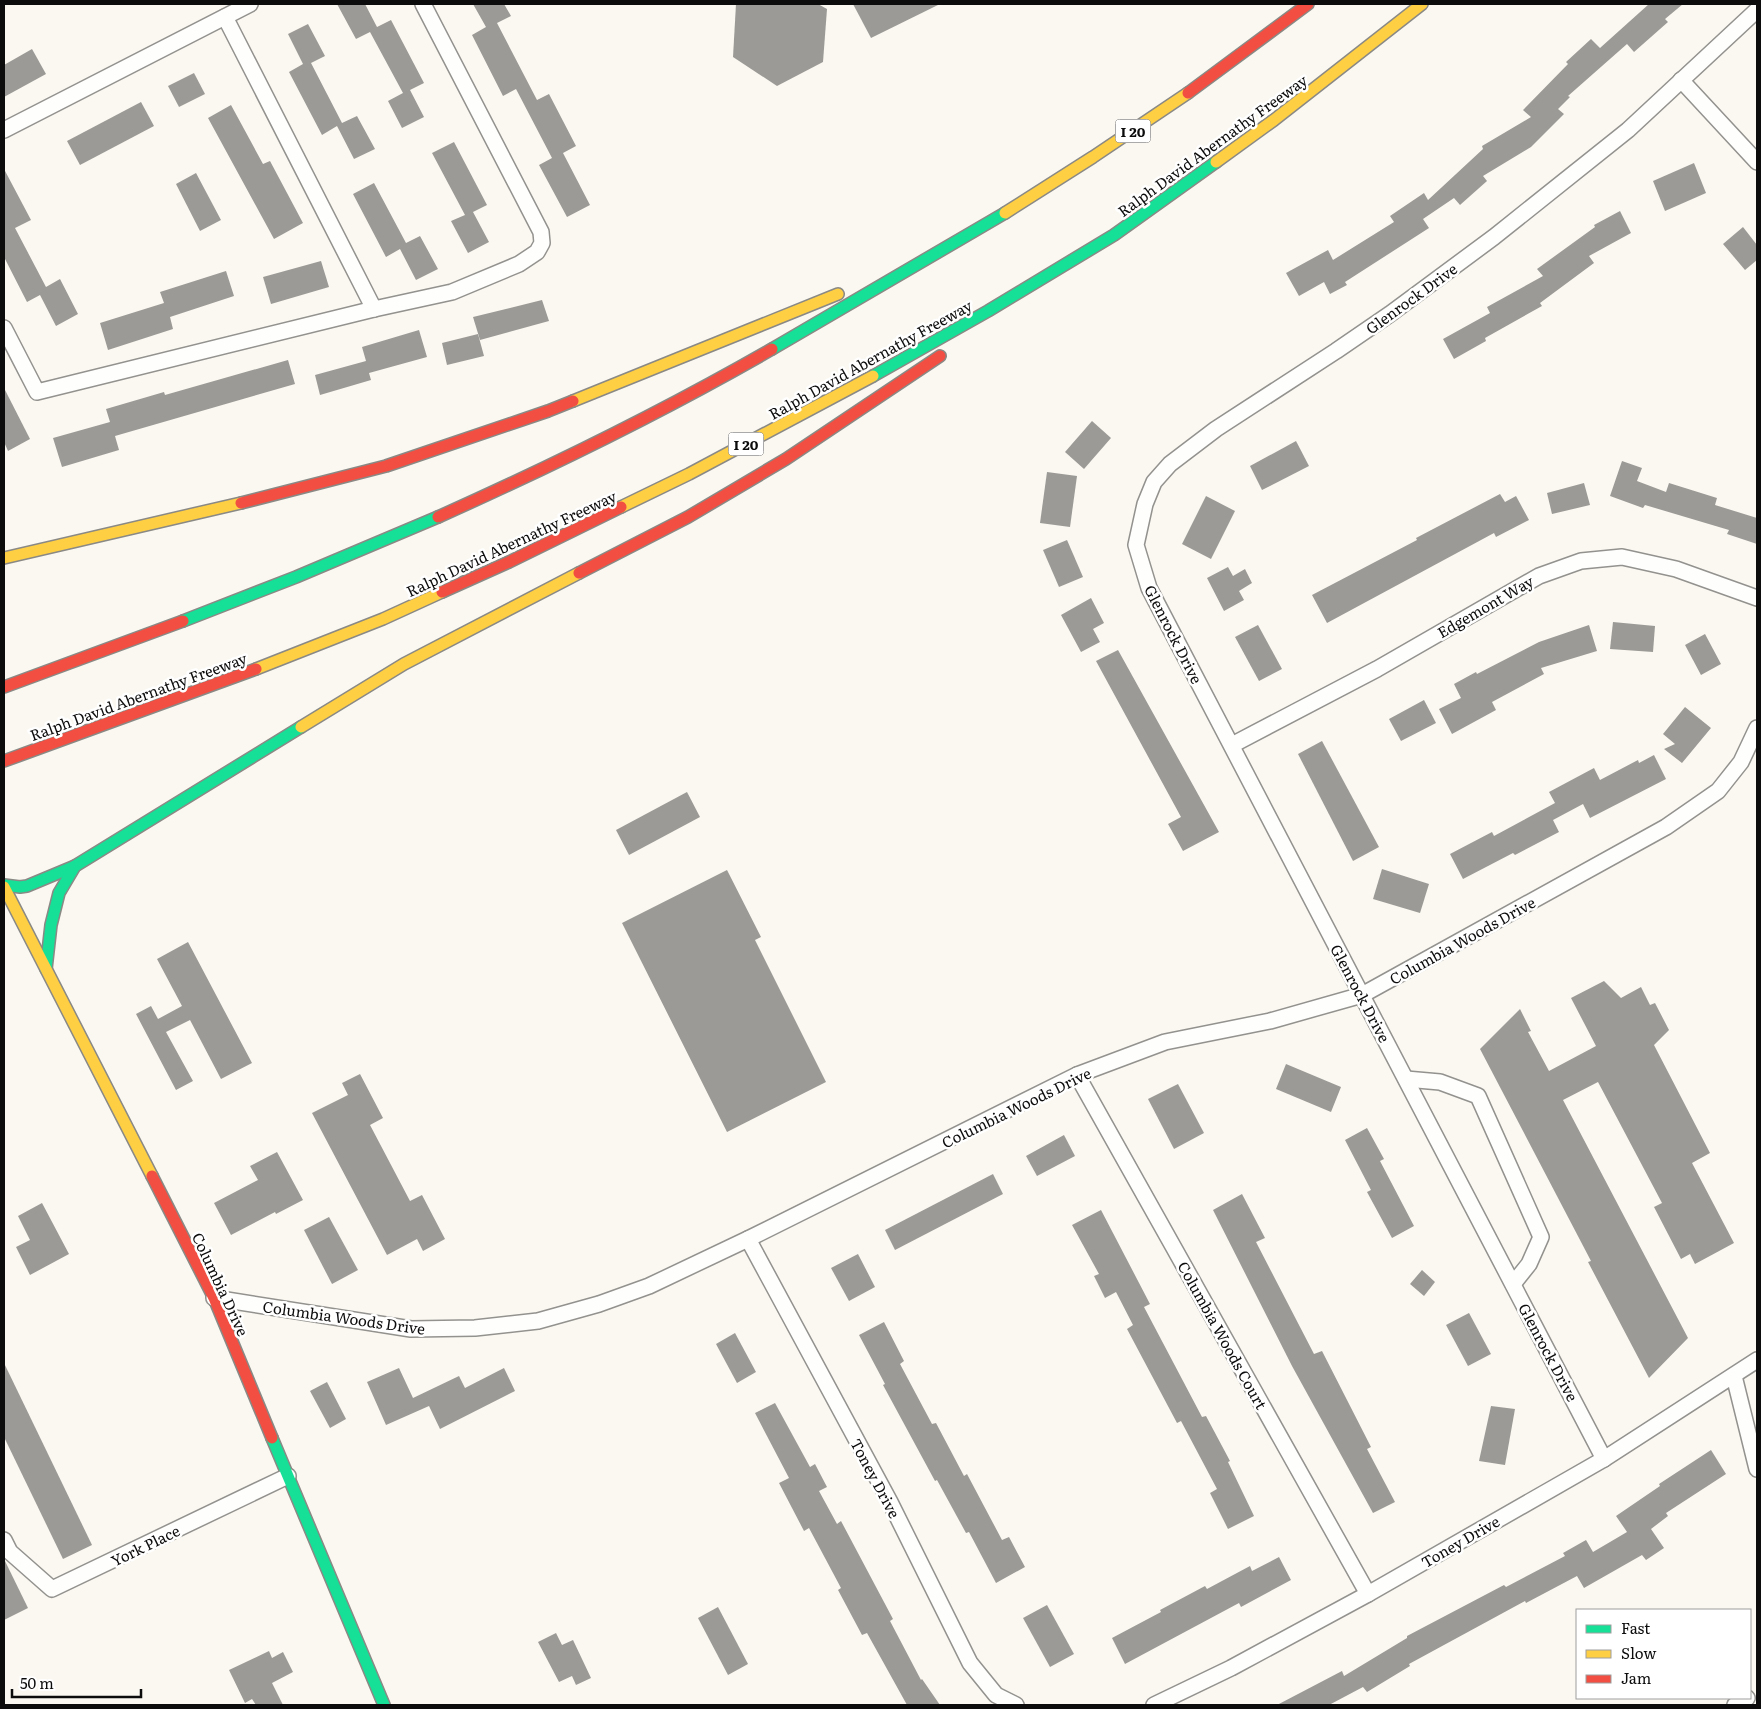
<svg xmlns="http://www.w3.org/2000/svg" width="1761" height="1709" viewBox="0 0 1761 1709" font-family="Literata,serif">
  <style>
    .building { fill: #9c9a96 }
    .lines { fill: none; stroke-linecap: round; stroke-linejoin: round }
    .street-casing { stroke: #93928f; stroke-width: 18 }
    .fast-casing { stroke: #8a8985; stroke-width: 14 }
    .slow-casing { stroke: #8a8985; stroke-width: 14 }
    .jam-casing { stroke: #8a8985; stroke-width: 14 }
    .street { stroke: #fefefd; stroke-width: 15 }
    .fast { stroke: #16e098; stroke-width: 11 }
    .slow { stroke: #ffcf43; stroke-width: 11 }
    .jam { stroke: #f24e42; stroke-width: 11 }
    .labels { text-anchor: middle; dominant-baseline: central; stroke-width: 5; stroke-linejoin: round; paint-order: stroke }
    .shield { fill: #fff; stroke: #555; stroke-width: 1 }
    .shield-label { font-size: 14px; font-weight: bold; fill: #0c0c0c }
    .street-label { font-size: 15px; fill: #0c0c0c; stroke: #fff }
  </style>
  <rect width="100%" height="100%" fill="#faf8f0"/>
  <!-- building -->
  <g class="building">
    <path d="M337,4H365L377,27L391,20L424,83L410,90L424,117L402,128L388,101L403,93L370,32L356,39Z"/>
    <path d="M473,4H504L511,16L497,23L537,100L549,94L576,146L563,153L590,205L567,217L539,165L552,158L516,89L503,96L472,35L486,27Z"/>
    <path d="M736,4H818L827,9L823,62L777,86L733,57Z"/>
    <path d="M853,4H940L871,38Z"/>
    <path d="M1649,4H1683L1665,19L1668,22L1634,52L1627,44L1568,96L1570,97L1558,109L1564,114L1531,147L1483,176L1487,181L1460,205L1454,198L1423,219L1429,228L1345,282L1347,285L1330,294L1324,282L1299,296L1286,273L1328,250L1333,260L1394,222L1390,216L1424,193L1428,200L1483,149L1482,146L1531,117L1523,110L1568,64L1566,62L1591,39L1600,48Z"/>
    <path d="M308,24L325,56L311,63L342,123L357,116L375,149L354,159L337,126L322,135L289,72L303,64L288,34Z"/>
    <path d="M32,49L46,74L4,97V65Z"/>
    <path d="M194,73L205,94L179,107L168,86Z"/>
    <path d="M141,102L154,126L80,165L67,141Z"/>
    <path d="M231,105L263,164L270,161L303,223L274,239L208,118Z"/>
    <path d="M454,142L487,205L473,212L489,242L468,253L451,221L465,215L432,153Z"/>
    <path d="M1694,163L1706,193L1665,211L1653,181Z"/>
    <path d="M4,169L31,220L15,228L46,287L60,279L78,314L56,326L40,295L27,302L4,257Z"/>
    <path d="M196,173L221,220L200,231L176,184Z"/>
    <path d="M374,183L406,243L420,236L438,269L416,280L400,249L386,257L353,194Z"/>
    <path d="M1620,211L1631,233L1589,256L1594,263L1540,303L1542,306L1485,338L1486,341L1454,359L1443,339L1490,313L1487,307L1543,276L1537,269L1595,227L1594,225Z"/>
    <path d="M1743,227L1757,245V260L1745,270L1723,244Z"/>
    <path d="M321,261L329,287L271,304L263,277Z"/>
    <path d="M226,271L234,296L170,317L173,329L108,350L100,323L164,303L160,292Z"/>
    <path d="M542,300L549,321L480,340L473,317Z"/>
    <path d="M419,330L427,357L369,373L371,380L320,395L315,375L366,361L362,347Z"/>
    <path d="M478,334L484,356L447,365L442,343Z"/>
    <path d="M288,360L295,384L115,436L119,450L62,467L53,438L110,422L106,409L164,392L165,395Z"/>
    <path d="M4,388L30,439L8,451L4,442Z"/>
    <path d="M1092,421L1111,438L1084,469L1065,452Z"/>
    <path d="M1296,441L1309,466L1262,490L1250,466Z"/>
    <path d="M1622,461L1642,468L1637,481L1666,492L1669,483L1717,498L1715,505L1757,518V544L1727,534L1729,530L1645,505L1643,508L1610,496Z"/>
    <path d="M1047,472L1077,476L1070,527L1040,523Z"/>
    <path d="M1584,483L1590,505L1552,514L1547,493Z"/>
    <path d="M1500,494L1505,502L1516,496L1529,520L1496,537L1494,533L1327,623L1312,595L1417,540L1416,538Z"/>
    <path d="M1206,496L1235,511L1211,559L1182,544Z"/>
    <path d="M1067,540L1083,577L1059,587L1043,550Z"/>
    <path d="M1228,567L1233,576L1245,569L1252,583L1239,591L1244,600L1224,611L1207,578Z"/>
    <path d="M1091,598L1104,623L1093,629L1100,642L1081,652L1061,615Z"/>
    <path d="M1613,622L1655,626L1653,652L1610,649Z"/>
    <path d="M1258,625L1282,669L1259,681L1235,637Z"/>
    <path d="M1589,625L1597,651L1541,668L1544,674L1492,702L1496,710L1452,734L1439,709L1461,698L1454,684L1476,672L1477,674L1539,642Z"/>
    <path d="M1705,634L1721,664L1701,675L1685,645Z"/>
    <path d="M1118,650L1219,832L1183,851L1168,824L1181,817L1096,661Z"/>
    <path d="M1424,700L1436,723L1401,741L1389,719Z"/>
    <path d="M1685,707L1711,728L1682,763L1664,749L1675,744L1663,734Z"/>
    <path d="M1322,741L1379,847L1353,861L1298,754Z"/>
    <path d="M1654,755L1666,779L1590,818L1583,804L1553,820L1559,832L1515,855L1513,853L1463,879L1450,854L1492,832L1494,836L1555,803L1549,792L1594,768L1600,780L1638,760L1639,763Z"/>
    <path d="M687,792L700,817L629,855L616,830Z"/>
    <path d="M1382,869L1429,884L1420,913L1373,899Z"/>
    <path d="M727,870L761,937L755,940L826,1082L727,1132L622,923Z"/>
    <path d="M188,942L252,1063L221,1079L190,1020L166,1032L193,1081L176,1090L136,1014L151,1006L158,1019L182,1006L157,959Z"/>
    <path d="M1604,981L1621,998L1641,987L1650,1005L1655,1003L1669,1030L1654,1045L1710,1153L1692,1163L1734,1243L1695,1264L1690,1254L1681,1259L1654,1207L1662,1203L1598,1082L1563,1100L1688,1338L1649,1378L1588,1262L1591,1261L1480,1049L1520,1009L1531,1031L1528,1032L1549,1071L1596,1046L1571,998Z"/>
    <path d="M1286,1064L1341,1087L1331,1112L1276,1089Z"/>
    <path d="M360,1074L383,1118L370,1125L410,1201L422,1195L445,1239L423,1251L417,1239L387,1255L312,1113L348,1095L342,1083Z"/>
    <path d="M1178,1084L1204,1133L1174,1149L1148,1099Z"/>
    <path d="M1367,1128L1384,1159L1380,1161L1414,1226L1392,1238L1367,1192L1371,1190L1345,1140Z"/>
    <path d="M1064,1135L1075,1156L1037,1176L1026,1156Z"/>
    <path d="M277,1152L303,1200L276,1214L275,1212L231,1235L214,1203L258,1180L250,1166Z"/>
    <path d="M993,1174L1003,1194L895,1250L885,1230Z"/>
    <path d="M1242,1194L1265,1238L1256,1242L1314,1354L1322,1351L1371,1447L1367,1449L1395,1502L1373,1513L1292,1366L1213,1210Z"/>
    <path d="M42,1203L69,1254L30,1275L16,1247L30,1240L18,1216Z"/>
    <path d="M1101,1210L1150,1304L1144,1307L1202,1417L1206,1416L1230,1461L1228,1462L1254,1516L1228,1529L1210,1493L1217,1489L1181,1421L1177,1423L1127,1329L1133,1325L1116,1292L1105,1298L1094,1276L1099,1274L1072,1225Z"/>
    <path d="M329,1217L358,1270L332,1284L304,1230Z"/>
    <path d="M858,1254L875,1287L849,1301L831,1268Z"/>
    <path d="M1422,1270L1435,1282L1424,1296L1410,1284Z"/>
    <path d="M1469,1313L1491,1354L1468,1366L1446,1325Z"/>
    <path d="M884,1322L904,1361L900,1364L932,1424L936,1423L964,1476L967,1474L1002,1540L1009,1537L1025,1567L996,1583L969,1532L966,1533L937,1480L935,1481L883,1385L885,1384L859,1335Z"/>
    <path d="M735,1333L756,1372L737,1383L716,1344Z"/>
    <path d="M4,1363L92,1545L63,1559L4,1437Z"/>
    <path d="M399,1368L413,1398L459,1376L465,1388L504,1368L515,1391L440,1429L429,1406L386,1425L367,1382Z"/>
    <path d="M327,1382L346,1419L330,1428L310,1391Z"/>
    <path d="M775,1403L810,1467L815,1464L827,1487L819,1491L837,1524L841,1521L893,1619L890,1621L921,1680L922,1679L940,1705H907L867,1633L862,1635L838,1590L841,1588L809,1528L804,1531L779,1483L789,1478L755,1413Z"/>
    <path d="M1491,1406L1515,1409L1505,1465L1479,1461Z"/>
    <path d="M1711,1450L1726,1474L1666,1513L1668,1516L1651,1529L1664,1548L1646,1560L1642,1555L1584,1588L1577,1576L1526,1603L1525,1601L1409,1664L1410,1666L1367,1692L1363,1687L1329,1705H1277L1342,1671L1344,1676L1407,1638V1636L1504,1585L1506,1587L1565,1556L1563,1553L1586,1540L1593,1552L1627,1532L1616,1516L1660,1486L1659,1484Z"/>
    <path d="M1279,1557L1291,1580L1241,1607L1239,1603L1125,1664L1112,1638L1161,1612L1160,1610L1205,1586L1207,1589L1250,1566L1252,1571Z"/>
    <path d="M4,1559L28,1608L4,1620Z"/>
    <path d="M1047,1605L1074,1654L1050,1667L1023,1618Z"/>
    <path d="M718,1607L748,1664L728,1675L698,1618Z"/>
    <path d="M556,1633L562,1645L573,1640L591,1678L576,1685L572,1676L559,1682L538,1642Z"/>
    <path d="M269,1651L272,1658L283,1652L293,1672L272,1683L283,1705H256L252,1699L245,1703L229,1670Z"/>
  </g>
  <g class="lines">
    <defs>
      <g id="street">
        <path d="M225,17L374,309"/>
        <path d="M1681,80L1757,162"/>
        <path d="M4,130L250,4"/>
        <path d="M4,328L37,392L374,309L452,292L519,264L537,252L542,243L541,232L423,4"/>
        <path d="M1232,745L1377,669L1539,576L1581,561L1622,557L1676,569L1757,598"/>
        <path d="M1077,1075L1368,1594"/>
        <path d="M1406,1079L1440,1082L1478,1096L1541,1237L1529,1264L1513,1284"/>
        <path d="M748,1239L890,1502L970,1663L996,1695L1016,1705"/>
        <path d="M214,1298L411,1329L475,1328L538,1321L599,1304L649,1286L748,1239L1077,1075L1165,1042L1270,1021L1362,995L1666,827L1718,791L1741,762L1757,728"/>
        <path d="M1734,1376L1757,1469"/>
        <path d="M1604,1459L1149,588L1136,545L1145,504L1154,482L1170,464L1216,429L1336,351L1390,314L1494,237L1628,130L1757,10"/>
        <path d="M4,1540L10,1552L52,1589L288,1476"/>
        <path d="M1154,1705L1231,1668L1368,1594L1604,1459L1757,1360"/>
        <path d="M1735,1705L1747,1698"/>
      </g>
      <g id="fast">
        <path d="M772,349L1005,213"/>
        <path d="M873,376L988,311L1114,235L1216,162"/>
        <path d="M183,621L296,577L438,517"/>
        <path d="M4,885L20,887L27,886L75,866"/>
        <path d="M46,969L51,925L59,893L75,866L301,727"/>
        <path d="M272,1438L384,1705"/>
      </g>
      <g id="slow">
        <path d="M1216,162L1274,120L1422,4"/>
        <path d="M1005,213L1093,157L1188,93"/>
        <path d="M573,401L838,294"/>
        <path d="M621,507L689,474L873,376"/>
        <path d="M4,558L241,503"/>
        <path d="M256,669L383,619L442,592"/>
        <path d="M301,727L404,664L579,573"/>
        <path d="M4,887L152,1176"/>
      </g>
      <g id="jam">
        <path d="M1188,93L1308,4"/>
        <path d="M241,503L386,466L548,411L573,401"/>
        <path d="M438,517C552,466 664,411 772,349"/>
        <path d="M579,573L688,517L786,459L940,356"/>
        <path d="M442,592L509,562L621,507"/>
        <path d="M4,687L183,621"/>
        <path d="M4,761L256,669"/>
        <path d="M152,1176L214,1298L272,1438"/>
      </g>
    </defs>
    <!-- street casing -->
    <use href="#street" class="street-casing"/>
    <!-- fast casing -->
    <use href="#fast" class="fast-casing"/>
    <!-- slow casing -->
    <use href="#slow" class="slow-casing"/>
    <!-- jam casing -->
    <use href="#jam" class="jam-casing"/>
    <!-- street -->
    <use href="#street" class="street"/>
    <!-- fast -->
    <use href="#fast" class="fast"/>
    <!-- slow -->
    <use href="#slow" class="slow"/>
    <!-- jam -->
    <use href="#jam" class="jam"/>
  </g>
  <g class="labels">
    <!-- shield labels -->
    <g class="shield">
      <rect x="1115.5" y="119.5" width="35" height="23" rx="4"/>
      <rect x="728.5" y="432.5" width="35" height="23" rx="4"/>
    </g>
    <g class="shield-label">
      <text x="1133" y="131">I 20</text>
      <text x="746" y="444">I 20</text>
    </g>
    <!-- street labels -->
    <g class="street-label">
      <text transform="translate(1212 145) rotate(-36)">Ralph David Abernathy Freeway</text>
      <text transform="translate(1411 298) rotate(-36)">Glenrock Drive</text>
      <text transform="translate(870 359) rotate(-29)">Ralph David Abernathy Freeway</text>
      <text transform="translate(511 543) rotate(-25)">Ralph David Abernathy Freeway</text>
      <text transform="translate(1485 606) rotate(-30)">Edgemont Way</text>
      <text transform="translate(1174 634) rotate(63)">Glenrock Drive</text>
      <text transform="translate(138 696) rotate(-20)">Ralph David Abernathy Freeway</text>
      <text transform="translate(1462 940) rotate(-29)">Columbia Woods Drive</text>
      <text transform="translate(1361 993) rotate(62)">Glenrock Drive</text>
      <text transform="translate(1016 1107) rotate(-26)">Columbia Woods Drive</text>
      <text transform="translate(221 1284) rotate(65)">Columbia Drive</text>
      <text transform="translate(344 1317) rotate(8)">Columbia Woods Drive</text>
      <text transform="translate(1223 1335) rotate(61)">Columbia Woods Court</text>
      <text transform="translate(1549 1352) rotate(62)">Glenrock Drive</text>
      <text transform="translate(876 1478) rotate(62)">Toney Drive</text>
      <text transform="translate(1460 1541) rotate(-30)">Toney Drive</text>
      <text transform="translate(145 1545) rotate(-26)">York Place</text>
    </g>
  </g>
  <!-- border -->
  <rect width="1761" height="1709" fill="none" stroke="#0c0c0c" stroke-width="10"/>
  <!-- legend -->
  <rect x="1576" y="1609" width="175" height="90" fill="#ffffff" stroke="#9e9e9e"/>
  <rect x="1586" y="1625" width="25" height="8" fill="#16e098" stroke="#9e9e9e"/>
  <text x="1621" y="1634" font-size="15" fill="#0c0c0c">Fast</text>
  <rect x="1586" y="1650" width="25" height="8" fill="#ffcf43" stroke="#9e9e9e"/>
  <text x="1621" y="1659" font-size="15" fill="#0c0c0c">Slow</text>
  <rect x="1586" y="1675" width="25" height="8" fill="#f24e42" stroke="#9e9e9e"/>
  <text x="1621" y="1684" font-size="15" fill="#0c0c0c">Jam</text>
  <!-- scale -->
  <path d="M12 1689v8h129v-8" fill="none" stroke="#0c0c0c" stroke-width="2.5"/>
  <text x="20" y="1689" font-size="15" fill="#0c0c0c" stroke="#ffffff" stroke-width="4" paint-order="stroke">50 m</text>
</svg>
